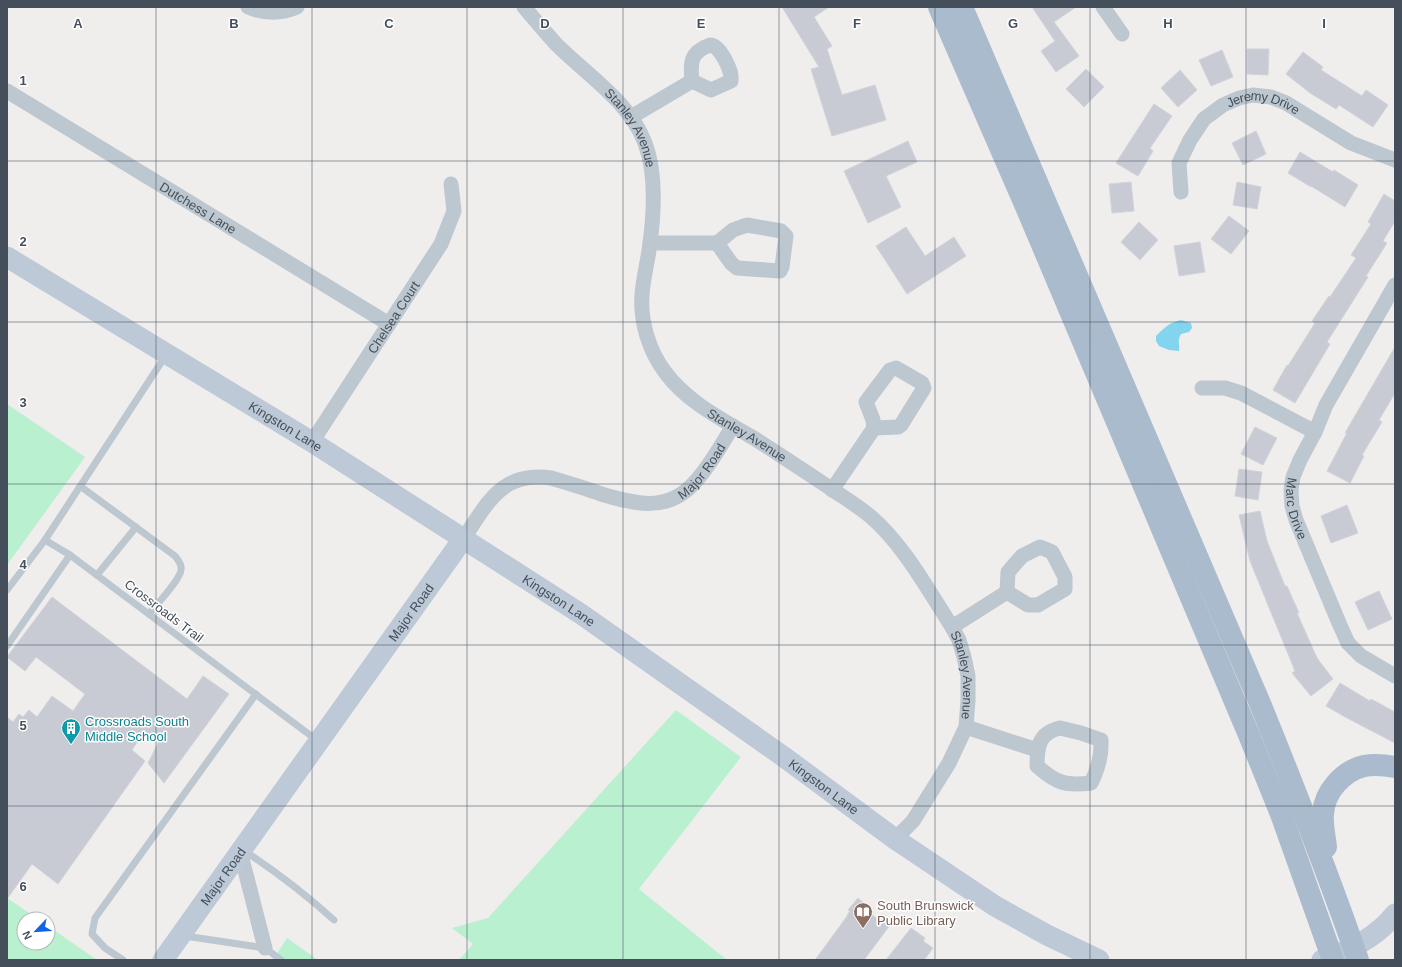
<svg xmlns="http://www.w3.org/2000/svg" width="1402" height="967" viewBox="0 0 1402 967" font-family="Arial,sans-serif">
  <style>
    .green { fill: #b8f0d0 }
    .water { fill: #83d4ef }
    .building { fill: #c8cbd3; stroke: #d0d3d9 }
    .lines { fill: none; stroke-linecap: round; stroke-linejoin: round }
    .lane { stroke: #bcc7d0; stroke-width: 7 }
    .street { stroke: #bcc7d0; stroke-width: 15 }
    .secondary { stroke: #bec9d7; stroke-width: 21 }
    .primary { stroke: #abbbce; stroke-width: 22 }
    .grid { fill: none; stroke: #444f5b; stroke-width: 1; stroke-opacity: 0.55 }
    .labels { text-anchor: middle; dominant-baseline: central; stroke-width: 3; stroke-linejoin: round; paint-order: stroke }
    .street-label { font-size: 13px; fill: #444f5b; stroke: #fff }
    .culture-label { font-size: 13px; fill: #0d838f; stroke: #fff; text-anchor: start }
    .education-label { font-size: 13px; fill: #785e54; stroke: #fff; text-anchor: start }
    .grid-label { font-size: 13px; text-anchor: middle; font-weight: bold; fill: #444f5b; stroke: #fff; stroke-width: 3; stroke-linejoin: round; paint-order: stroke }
  </style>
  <rect width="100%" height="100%" fill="#f0eded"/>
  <!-- green -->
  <g class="green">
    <path d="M7,404L85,457L7,565Z"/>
    <path d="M676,710L741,757L639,889L727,960H459L473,944L452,928L488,918Z"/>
    <path d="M7,898L38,919H24V943H48V926L97,960H7Z"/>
    <path d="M287,938L318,960H273Z"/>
  </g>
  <!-- water -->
  <path class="water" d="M1181,320L1191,323L1192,328L1189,332L1181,334C1177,341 1180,344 1179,351L1169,350L1159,346L1156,341V336C1164,328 1170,322 1181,320Z"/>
  <!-- building -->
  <g class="building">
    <path d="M782,7H829L814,17L832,46L827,49L842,95L875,85L886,120L832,136L811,69L819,67Z"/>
    <path d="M1032,7H1076L1054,22L1079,56L1056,72L1041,51L1055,41Z"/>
    <path d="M1247,49H1269L1268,75L1247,74Z"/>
    <path d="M1222,50L1233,77L1211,86L1199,60Z"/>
    <path d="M1303,52L1323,67L1321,70L1362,96L1366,90L1388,105L1373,127L1339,105L1336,109L1310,93L1286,74Z"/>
    <path d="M1086,69L1104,87L1084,107L1066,89Z"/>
    <path d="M1180,70L1197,90L1178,107L1161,88Z"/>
    <path d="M1154,104L1172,116L1150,148L1153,151L1138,176L1116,163Z"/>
    <path d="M1256,131L1266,154L1243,165L1232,143Z"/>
    <path d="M908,141L917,162L886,176L901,207L868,223L844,171Z"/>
    <path d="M1300,152L1333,172L1334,170L1358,185L1345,207L1311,186V187L1288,173Z"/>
    <path d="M1131,182L1134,211L1112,213L1109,184Z"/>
    <path d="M1237,182L1261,187L1257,209L1233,205Z"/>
    <path d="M1384,194L1395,201V221L1383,241L1387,243L1366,276L1368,277L1327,342L1330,344L1295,403L1273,390L1287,365L1288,366L1315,323L1312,321L1329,296L1330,297L1356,258L1351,255L1371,224L1368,222Z"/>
    <path d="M1229,216L1249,231L1231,254L1211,239Z"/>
    <path d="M1139,222L1158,240L1140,260L1121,242Z"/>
    <path d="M906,227L925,256L954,237L966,256L907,294L876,246Z"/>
    <path d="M1200,242L1205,272L1179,276L1174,246Z"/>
    <path d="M1395,347V393L1379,420L1382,422L1362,455L1364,456L1350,483L1327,471L1347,433H1345Z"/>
    <path d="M1255,427L1277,438L1263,465L1241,454Z"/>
    <path d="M1239,469L1262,472L1258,500L1235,496Z"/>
    <path d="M1347,505L1358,533L1331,543L1321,516Z"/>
    <path d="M1260,511L1267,541L1285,586H1287L1299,613H1297L1317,658L1333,679L1311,696L1292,673L1295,671L1250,561L1239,515Z"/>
    <path d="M1379,591L1392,619L1368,630L1355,602Z"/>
    <path d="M52,597L187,699L203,676L229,694L164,783L148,763L159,741L144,731L132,750L145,761L58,884L32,864L7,899V717L13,722L19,714L23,717L29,710L37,717L52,696L73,711L85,694L36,657L25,671L7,657Z"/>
    <path d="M1340,683L1370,701L1371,699L1395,712V743L1347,718L1326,706Z"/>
    <path d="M858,898L865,904L862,908L878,919L882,914L893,921L864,960H815L848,915H847L850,911L848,910Z"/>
    <path d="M911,928L925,938L923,941L933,948L924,960H886Z"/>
  </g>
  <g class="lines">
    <!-- lane -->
    <g class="lane">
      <path d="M80,486L175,556C178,560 182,564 181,570C180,580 156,605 149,614"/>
      <path d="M45,540L70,555L318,741"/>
      <path d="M97,575L136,527"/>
      <path d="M7,590L45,540L166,355"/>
      <path d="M7,646L70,555"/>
      <path d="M243,850C275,871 305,894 334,920"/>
      <path d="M185,936L265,948L281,960"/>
      <path d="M123,960L105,948L92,934L95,918L256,694"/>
    </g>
    <!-- street -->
    <g class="street">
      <path d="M248,7C264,14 282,14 297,7"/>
      <path id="s1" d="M524,7C535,20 545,32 556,44C587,75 629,101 645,143C656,172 654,213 650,243C648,261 643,278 642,295C640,321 649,351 665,372C686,401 721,419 752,437C778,453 804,471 830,488C843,497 858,506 870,516C904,545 928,590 952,627L959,640L964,657L968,676V700L966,727L949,763L913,821L895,839"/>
      <path d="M1103,7L1122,34"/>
      <path d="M710,45C720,45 733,72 731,81L711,90L692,81C690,63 690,52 710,45Z"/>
      <path id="s2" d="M7,91L389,324"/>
      <path d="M631,117L692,81"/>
      <path id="s3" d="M1181,192L1179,163L1190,140L1204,119L1223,105L1239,98L1253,95L1271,97L1286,103L1351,143L1395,160"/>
      <path d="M747,225L781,231L786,236L782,267L780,271L737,268L731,263L717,243L733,230Z"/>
      <path d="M650,243H717"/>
      <path id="s4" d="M1395,285L1326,405L1315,432L1300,460L1293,477L1291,490L1292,506L1296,520L1339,623L1348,643L1361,656L1395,676"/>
      <path d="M896,368L922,383L924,388L901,425L898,427L874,428L873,420L866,402L890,370Z"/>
      <path d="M1202,388H1225L1241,393L1315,432"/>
      <path id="s5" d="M312,442L441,244L454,211L451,184"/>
      <path d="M832,490L874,428"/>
      <path id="s6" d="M463,539C488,503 501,471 551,478C568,483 585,488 601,494C635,504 668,513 695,482C710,466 721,445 733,426"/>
      <path d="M1040,547L1052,552L1065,577V589L1038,605H1028L1007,592L1008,572L1022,556Z"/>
      <path d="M952,627L1007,592"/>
      <path d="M966,727L1037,750"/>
      <path d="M1060,728L1081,733L1101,740C1102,756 1098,769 1091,783C1065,786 1056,783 1037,766C1037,746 1039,733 1060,728Z"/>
      <path d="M240,851L265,948"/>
    </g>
    <!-- secondary -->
    <g class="secondary">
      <path id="s7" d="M7,257L312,442L581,614L784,757L895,839L995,906L1047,935L1099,960"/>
      <path id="s8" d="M163,960L463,539"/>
      <path d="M1322,960C1349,951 1377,937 1395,914"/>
    </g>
    <!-- primary -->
    <g class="primary">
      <path d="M939,7L1027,209L1249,735L1281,814L1333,960"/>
      <path d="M962,7L1259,701C1294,787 1328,873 1358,960"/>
      <path d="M1326,847C1325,837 1322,825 1323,814C1324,792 1343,771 1364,766C1374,764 1385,765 1395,767"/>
    </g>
  </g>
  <!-- grid -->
  <path class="grid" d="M156,7V960M312,7V960M467,7V960M623,7V960M779,7V960M935,7V960M1090,7V960M1246,7V960M7,161H1395M7,322H1395M7,484H1395M7,645H1395M7,806H1395"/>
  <!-- icons -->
  <defs>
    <symbol id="building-pin" viewBox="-11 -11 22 30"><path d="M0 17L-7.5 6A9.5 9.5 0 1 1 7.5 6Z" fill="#0f9aa8" stroke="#fff"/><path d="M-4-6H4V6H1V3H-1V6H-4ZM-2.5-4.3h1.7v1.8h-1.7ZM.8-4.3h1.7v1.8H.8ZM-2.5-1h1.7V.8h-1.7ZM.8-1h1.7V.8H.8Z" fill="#fff"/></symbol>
    <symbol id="library-pin" viewBox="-11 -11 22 30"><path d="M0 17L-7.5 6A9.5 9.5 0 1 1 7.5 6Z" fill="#8d6e63" stroke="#fff"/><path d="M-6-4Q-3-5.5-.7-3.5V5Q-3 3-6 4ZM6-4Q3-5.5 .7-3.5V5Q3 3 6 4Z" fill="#fff"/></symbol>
  </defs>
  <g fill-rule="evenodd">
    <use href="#building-pin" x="60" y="717" width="22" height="30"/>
    <use href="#library-pin" x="852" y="901" width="22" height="30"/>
  </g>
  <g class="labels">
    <!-- street labels -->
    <g class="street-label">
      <text stroke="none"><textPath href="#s3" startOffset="146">Jeremy Drive</textPath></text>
      <text stroke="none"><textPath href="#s1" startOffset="163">Stanley Avenue</textPath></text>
      <text stroke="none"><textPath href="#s2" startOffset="224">Dutchess Lane</textPath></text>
      <text stroke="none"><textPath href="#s5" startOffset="149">Chelsea Court</textPath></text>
      <text stroke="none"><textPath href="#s7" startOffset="326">Kingston Lane</textPath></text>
      <text stroke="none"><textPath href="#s1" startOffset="523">Stanley Avenue</textPath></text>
      <text stroke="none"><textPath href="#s6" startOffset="282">Major Road</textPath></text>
      <text stroke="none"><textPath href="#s4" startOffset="250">Marc Drive</textPath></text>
      <text stroke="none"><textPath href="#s7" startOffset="650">Kingston Lane</textPath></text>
      <text transform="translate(164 611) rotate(37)">Crossroads Trail</text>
      <text stroke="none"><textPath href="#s8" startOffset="427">Major Road</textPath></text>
      <text stroke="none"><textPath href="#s1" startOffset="859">Stanley Avenue</textPath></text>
      <text stroke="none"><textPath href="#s7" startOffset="974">Kingston Lane</textPath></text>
      <text stroke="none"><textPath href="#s8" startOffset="103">Major Road</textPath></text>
    </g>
    <!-- culture labels -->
    <g class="culture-label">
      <text x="85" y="721">Crossroads South<tspan x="85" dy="15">Middle School</tspan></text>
    </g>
    <!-- education labels -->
    <g class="education-label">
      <text x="877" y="905">South Brunswick<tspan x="877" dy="15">Public Library</tspan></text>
    </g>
  </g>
  <g class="grid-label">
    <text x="78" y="28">A</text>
    <text x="234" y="28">B</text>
    <text x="389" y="28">C</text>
    <text x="545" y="28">D</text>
    <text x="701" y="28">E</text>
    <text x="857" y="28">F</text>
    <text x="1013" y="28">G</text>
    <text x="1168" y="28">H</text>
    <text x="1324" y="28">I</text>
    <text x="23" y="85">1</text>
    <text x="23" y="246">2</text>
    <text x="23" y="407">3</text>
    <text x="23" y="569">4</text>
    <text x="23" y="730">5</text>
    <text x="23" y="891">6</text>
  </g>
  <!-- border -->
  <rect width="1402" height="967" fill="none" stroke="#444f5b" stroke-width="16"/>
  <!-- north arrow -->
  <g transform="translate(36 931) rotate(245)"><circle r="19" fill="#ffffff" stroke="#b4b9bd"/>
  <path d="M0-3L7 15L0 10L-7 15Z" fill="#1165e5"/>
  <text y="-6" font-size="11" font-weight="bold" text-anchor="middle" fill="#444f5b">N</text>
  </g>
</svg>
